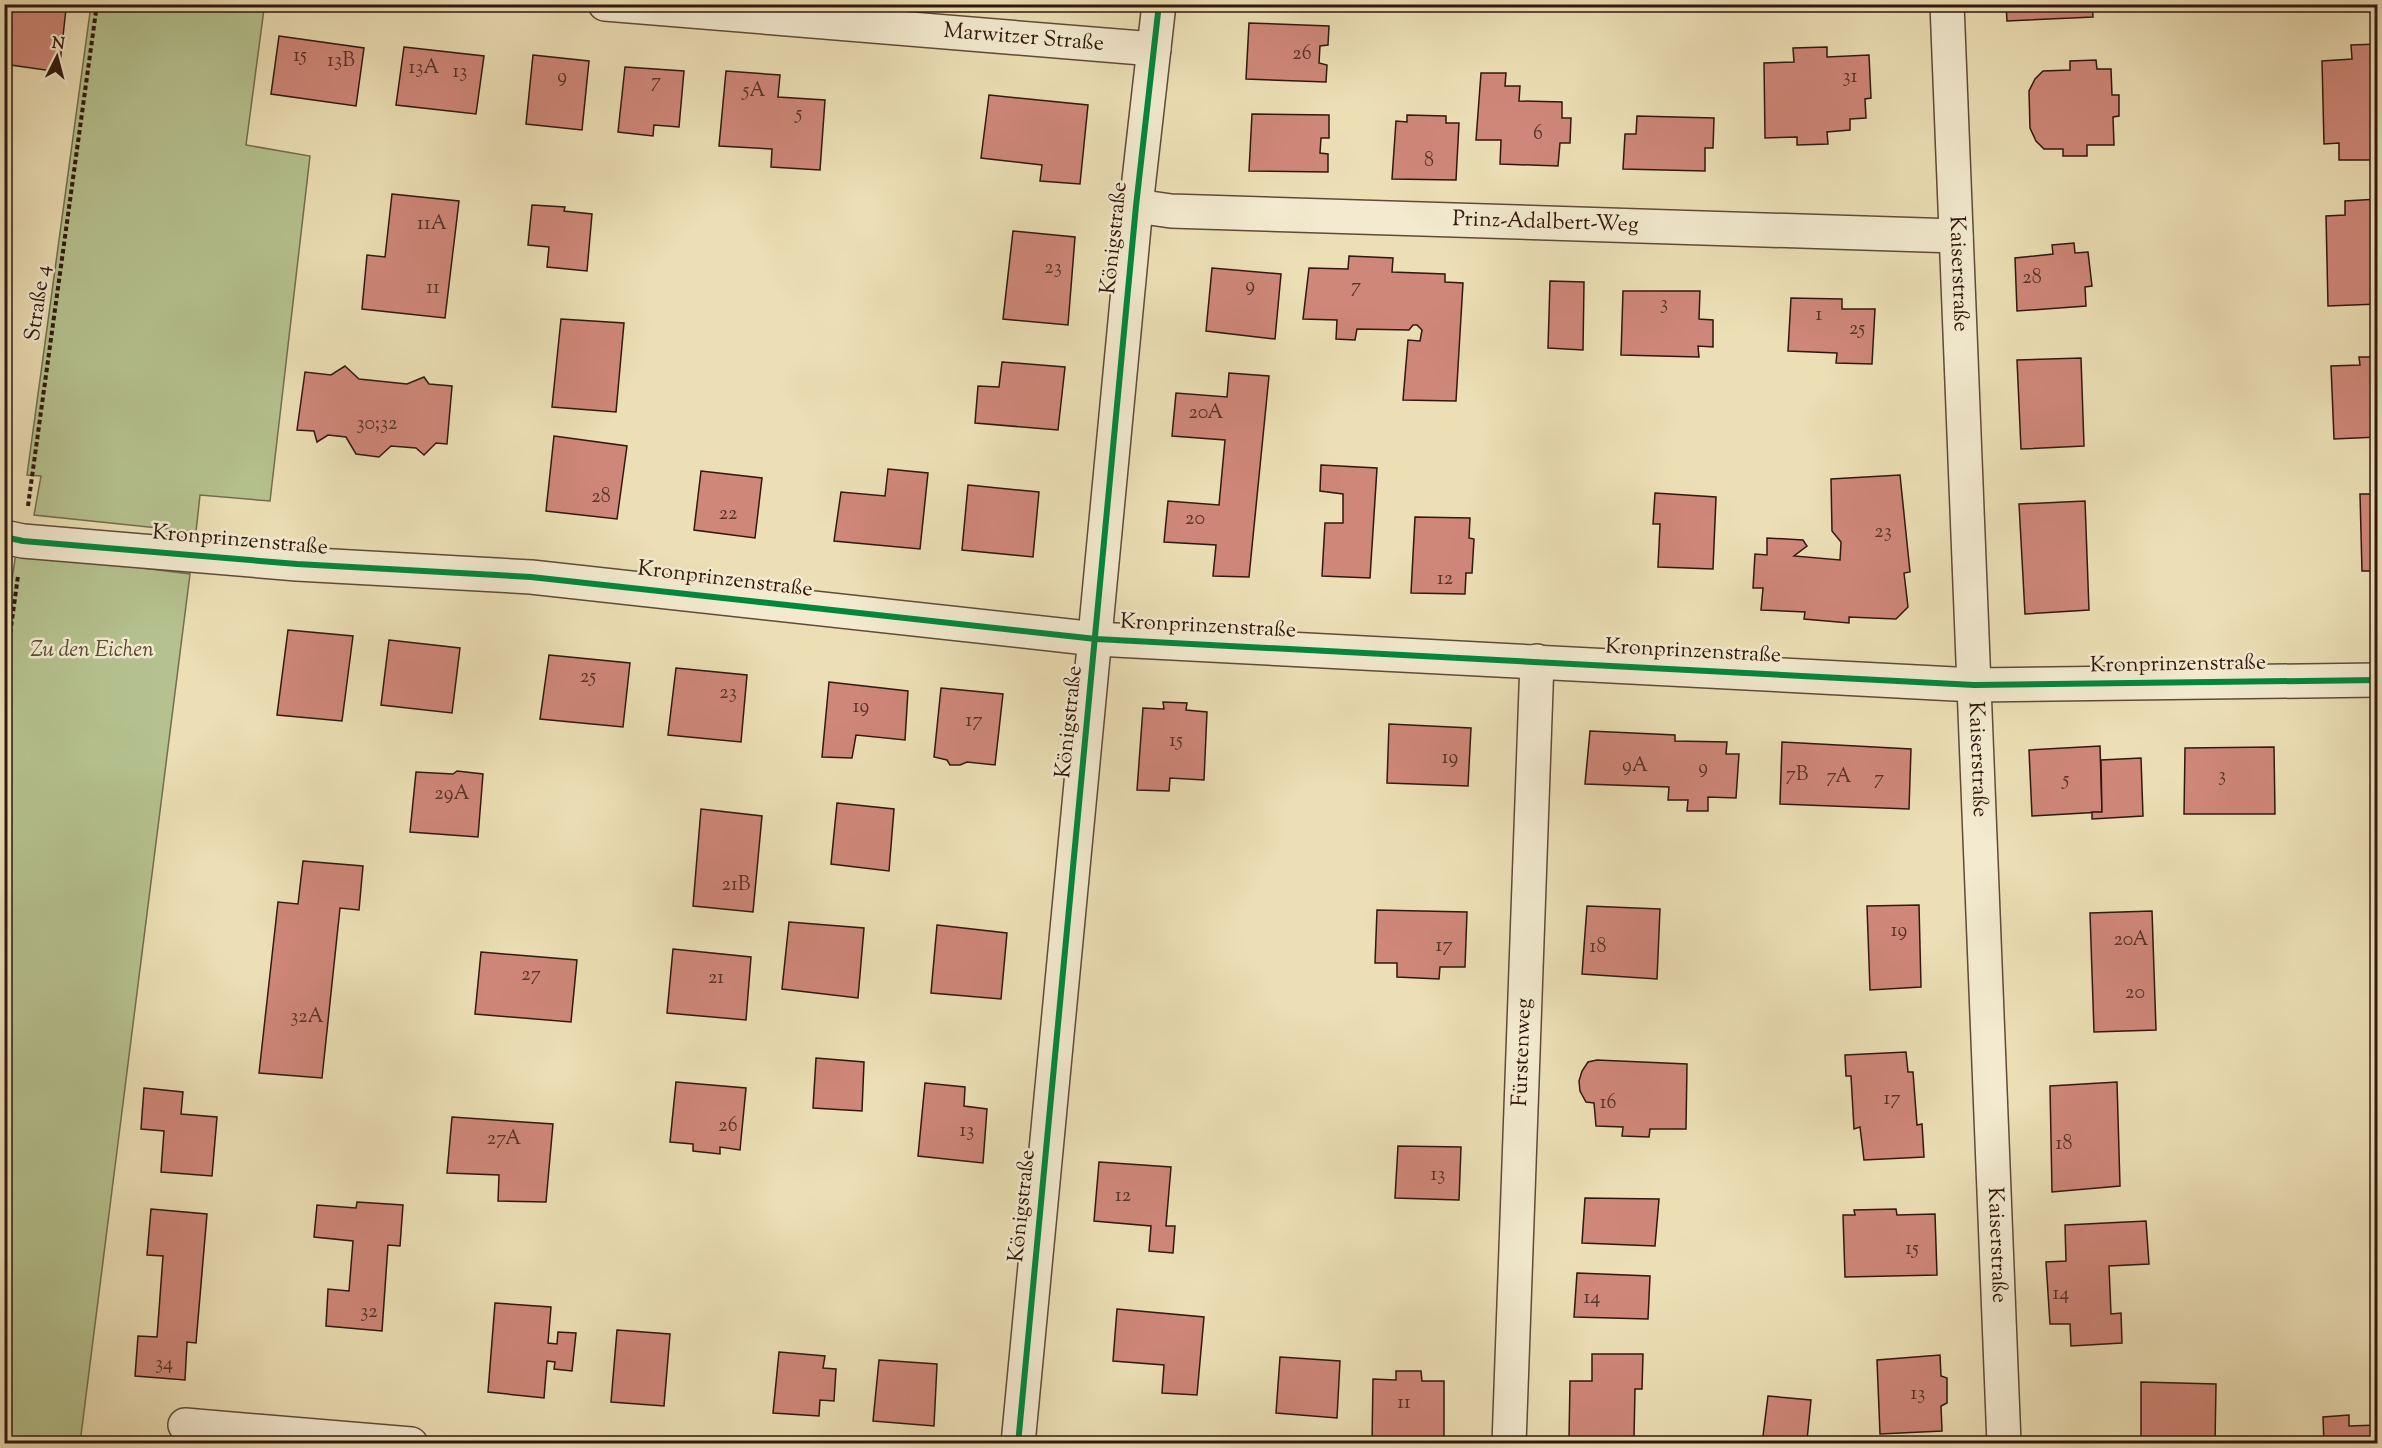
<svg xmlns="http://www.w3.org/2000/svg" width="2382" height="1448" viewBox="0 0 2382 1448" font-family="'Sorts Mill Goudy',serif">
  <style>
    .green { fill: #b5c28f; stroke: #736d4e; stroke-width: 1.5 }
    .building { fill: #cf8779; stroke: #31180d; stroke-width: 1.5 }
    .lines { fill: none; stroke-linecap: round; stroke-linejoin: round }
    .street-casing { stroke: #604a37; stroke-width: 36 }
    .path { stroke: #31180d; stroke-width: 4; stroke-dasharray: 4.5 3; stroke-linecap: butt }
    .street { stroke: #f3eacf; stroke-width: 33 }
    .cycleway-casing { stroke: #f3eacf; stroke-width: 10 }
    .cycleway { stroke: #00873e; stroke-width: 6 }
    .labels { text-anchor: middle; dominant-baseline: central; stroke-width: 5; stroke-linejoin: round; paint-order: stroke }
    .number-label { font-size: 20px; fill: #583428 }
    .street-label { font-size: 22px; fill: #31180d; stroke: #f3eacf }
    .park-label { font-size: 22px; font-style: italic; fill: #594b34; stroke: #f3eacf }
  </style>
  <rect width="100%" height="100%" fill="#ecdfb5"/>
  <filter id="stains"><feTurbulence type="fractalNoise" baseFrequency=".00333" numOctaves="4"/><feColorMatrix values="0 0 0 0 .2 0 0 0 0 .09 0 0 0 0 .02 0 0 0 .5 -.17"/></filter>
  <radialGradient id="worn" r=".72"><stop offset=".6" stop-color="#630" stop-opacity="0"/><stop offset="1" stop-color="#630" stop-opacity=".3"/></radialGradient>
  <!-- green -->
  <g class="green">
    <path d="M232,4L264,9L246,145L310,156L270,501L200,495L196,532L34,515L41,476L27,475L91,5Z"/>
    <path d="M16,552L190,574L80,1443L5,1444L4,637Z"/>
  </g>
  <!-- building -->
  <g class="building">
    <path d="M8,4L66,9L59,72L4,64Z"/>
    <path d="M2006,4H2092L2093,17L2007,21Z"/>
    <path d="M1249,23L1329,26L1328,45L1320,46L1319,63L1327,65L1326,82L1246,79Z"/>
    <path d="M279,36L364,48L356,106L271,94Z"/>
    <path d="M2378,44V160H2339V143L2324,144L2322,61L2352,59L2351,45Z"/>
    <path d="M404,47L484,56L476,114L396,105Z"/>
    <path d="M1827,47V57L1869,55L1871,98L1865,99L1866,118L1850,119V130L1827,132L1828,144L1797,145V137L1765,138L1764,63L1794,62L1793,48Z"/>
    <path d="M533,55L589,61L582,130L526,124Z"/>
    <path d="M2096,60L2097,69H2111L2112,95H2119V116L2113,117L2114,145H2087V156H2063V149H2044L2036,141L2030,128L2029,91L2035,79L2043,71L2070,70V61Z"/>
    <path d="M625,67L684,71L679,127L654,125L653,136L618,132Z"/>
    <path d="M726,71L780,75L778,97L825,100L820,170L771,167L772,149L719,146Z"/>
    <path d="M1481,73H1506L1505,86H1520L1519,101L1562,102V118H1571L1570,143H1560L1558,166L1500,164L1501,140H1476Z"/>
    <path d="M989,95L1088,105L1080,184L1040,181L1042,165L981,158Z"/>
    <path d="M1252,114L1329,115V138H1321L1320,153L1328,154V172L1249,171Z"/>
    <path d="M1407,115L1446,116V123H1459L1456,180L1392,179L1396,121L1407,122Z"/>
    <path d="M1637,116L1714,118L1713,148H1705V171L1623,169L1625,134H1636Z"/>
    <path d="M392,194L459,201L445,318L362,309L367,255L385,257Z"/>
    <path d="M2378,199V304L2328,306L2326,216L2345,215V201Z"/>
    <path d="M532,205L565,207L564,211L592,214L587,271L547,267L549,247L528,245Z"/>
    <path d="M1013,231L1075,237L1068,325L1003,319Z"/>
    <path d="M2074,243L2075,253L2088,252L2092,286L2085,287L2086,306L2017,311L2015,258L2053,254L2052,245Z"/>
    <path d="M1349,256L1393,258L1392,272L1445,274V282L1463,283L1456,401L1403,400L1408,340L1420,341L1422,330L1417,325H1413L1409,330L1357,329L1355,340L1336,339L1337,320L1303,319L1309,268L1348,269Z"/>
    <path d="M1212,268L1281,274L1275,339L1206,331Z"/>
    <path d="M1550,281L1584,282L1583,350L1548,348Z"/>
    <path d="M1623,291H1700L1699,319L1713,320V347L1698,346L1699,357L1621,355Z"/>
    <path d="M1791,298L1842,299V309H1875L1872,364L1836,363L1837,353L1788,351Z"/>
    <path d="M561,319L624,323L616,412L552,407Z"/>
    <path d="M2359,357H2378V437L2334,439L2331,366L2360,365Z"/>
    <path d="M2081,358L2084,446L2021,449L2017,360Z"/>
    <path d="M1002,362L1065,367L1058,430L975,423L978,386L999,387Z"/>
    <path d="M345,366L359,379L407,384L424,377L429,384L452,386L447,444L436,443L424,455L416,448L391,446L379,457L356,454L346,437L328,435L317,442L314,431L297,430L305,372L331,375Z"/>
    <path d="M1229,373L1269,376L1249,577L1213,576L1216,545L1164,542L1168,501L1219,505L1225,440L1172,436L1176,393L1227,397Z"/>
    <path d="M554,436L627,446L617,519L546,511Z"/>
    <path d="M1321,465L1377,468L1370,578L1322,576L1325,523H1343V494L1320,491Z"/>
    <path d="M888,469L928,473L920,549L834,541L841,492L885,496Z"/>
    <path d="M701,471L762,478L755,538L694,530Z"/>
    <path d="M1900,475L1910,572L1904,573L1908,607L1896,619L1849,617V623L1804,619L1805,612L1761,610L1763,588H1753L1755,554L1767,555V538L1803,540L1807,546L1794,556L1840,560L1841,542L1832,531L1831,479Z"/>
    <path d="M968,485L1039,492L1033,557L962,550Z"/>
    <path d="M1655,493L1716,497L1713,569L1658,567L1660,524H1653Z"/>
    <path d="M2360,494H2378V571H2362Z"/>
    <path d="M2085,501L2089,610L2025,614L2019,504Z"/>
    <path d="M1415,517L1470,518L1469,538L1474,539L1472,573H1466L1465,594L1411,593Z"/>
    <path d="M288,630L353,636L342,721L277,715Z"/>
    <path d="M389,640L460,648L452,713L381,705Z"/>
    <path d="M549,655L630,663L623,727L540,719Z"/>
    <path d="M676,668L747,675L741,742L668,735Z"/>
    <path d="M829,682L908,691L905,740L856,735L852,758L822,757Z"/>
    <path d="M941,688L1003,694L995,765L967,762L960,765H950L947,760L934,757Z"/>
    <path d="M1163,702L1187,703L1186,710L1207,712L1204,780L1170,778L1169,791L1137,790L1143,708L1164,709Z"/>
    <path d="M1389,724L1471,728L1468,786L1387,783Z"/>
    <path d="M1590,731L1675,735V741L1727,742L1726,754H1739L1736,798L1708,797V811H1687L1688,800H1668L1669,787L1585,784Z"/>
    <path d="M1782,742L1911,749L1909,809L1780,804Z"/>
    <path d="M2100,746L2102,812L2032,816L2029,750Z"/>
    <path d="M2274,747L2275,814H2184L2185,748Z"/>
    <path d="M2141,758L2143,816L2092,819V812H2102L2101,760Z"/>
    <path d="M457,771L483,774L478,837L410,832L416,772L453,774Z"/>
    <path d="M837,803L894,809L889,871L831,864Z"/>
    <path d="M701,809L762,816L753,912L693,906Z"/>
    <path d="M303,861L363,866L359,910L340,908L322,1078L259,1073L278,902L298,904Z"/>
    <path d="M1919,905L1921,987L1870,990L1867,906Z"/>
    <path d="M1587,906L1660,909L1657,979L1582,974Z"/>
    <path d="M1377,910L1467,912L1465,967H1440L1439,979L1397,977V963H1375Z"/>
    <path d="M2152,911L2156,1030L2094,1032L2090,913Z"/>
    <path d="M789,922L864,928L858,998L782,989Z"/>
    <path d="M937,925L1007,933L1001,999L931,993Z"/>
    <path d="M673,949L751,957L746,1020L667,1013Z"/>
    <path d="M481,952L577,960L571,1022L475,1014Z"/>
    <path d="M1906,1052L1908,1072H1913L1917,1125L1922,1124L1924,1157L1864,1160L1860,1127L1854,1129L1851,1076H1846L1845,1055Z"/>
    <path d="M816,1058L864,1062L862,1111L813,1108Z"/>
    <path d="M1597,1060L1687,1064L1686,1129H1650L1649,1137L1622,1136L1623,1127L1596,1126L1594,1103L1586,1102L1580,1091L1579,1081L1582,1071L1588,1062Z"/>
    <path d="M676,1082L746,1088L740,1150L720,1147V1154L693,1151V1144L670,1142Z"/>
    <path d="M2117,1082L2120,1186L2052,1192L2050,1086Z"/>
    <path d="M925,1083L965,1087L964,1106L987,1109L983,1163L918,1156Z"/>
    <path d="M144,1088L183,1092L181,1114L217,1117L212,1176L161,1172L164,1131L141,1129Z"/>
    <path d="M452,1117L553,1124L546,1202L498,1201L499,1175L447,1173Z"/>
    <path d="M1398,1146L1461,1147L1459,1200L1395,1198Z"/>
    <path d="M1099,1162L1171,1167L1166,1226H1175L1173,1253L1149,1251L1151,1226L1094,1221Z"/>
    <path d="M1585,1198L1659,1199L1655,1246L1582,1243Z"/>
    <path d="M357,1202L403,1205L400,1246L388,1245L382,1331L326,1326L328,1289L349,1291L353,1241L314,1237L317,1205L356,1208Z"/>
    <path d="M151,1209L207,1214L196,1343L187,1342L185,1380L135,1376L138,1336L157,1337L163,1256L147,1255Z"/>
    <path d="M1896,1209L1897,1215L1935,1214L1937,1275L1845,1277L1843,1215H1855L1854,1210Z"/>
    <path d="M2146,1221L2149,1264L2109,1266L2111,1314L2121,1313L2122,1343L2071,1346L2070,1324H2050L2046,1262L2066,1261L2065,1225Z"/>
    <path d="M1577,1273L1650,1276L1648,1319L1574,1317Z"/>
    <path d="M495,1303L551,1307L548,1343L557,1344L558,1332L576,1333L572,1371L554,1369L555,1362L547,1361L544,1398L488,1392Z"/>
    <path d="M1117,1309L1204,1317L1197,1395L1162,1393L1164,1365L1113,1361Z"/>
    <path d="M617,1330L670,1334L664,1406L611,1402Z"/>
    <path d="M779,1352L825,1356L823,1368L836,1369L834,1401L820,1400L819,1416L773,1413Z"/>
    <path d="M1592,1354H1643L1642,1389H1635L1634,1438L1569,1439L1570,1381H1592Z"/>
    <path d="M1940,1355L1941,1376L1947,1378V1403L1941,1406L1942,1431L1880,1434L1877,1360Z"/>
    <path d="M1280,1357L1340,1361L1337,1418L1276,1413Z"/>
    <path d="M879,1360L937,1364L934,1426L873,1421Z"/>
    <path d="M1396,1371H1421L1422,1381H1444V1444H1372L1373,1379L1396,1380Z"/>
    <path d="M2141,1382L2216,1384L2215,1444H2141Z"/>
    <path d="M2376,1392H2378V1412L2373,1409L2371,1400Z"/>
    <path d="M1768,1396L1811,1400L1807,1440L1841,1444H1762Z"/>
    <path d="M2349,1415V1426L2378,1425V1444H2324L2323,1417Z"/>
  </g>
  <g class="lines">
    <defs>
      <g id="street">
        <path id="s1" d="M605,4L1154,49"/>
        <path id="s2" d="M1947,4L2004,1444"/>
        <path id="s3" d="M1136,206L1171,211L1956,236"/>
        <path d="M4,537L23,541L297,564L531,577L1096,639L1974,685L2378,680"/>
        <path d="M185,1425L411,1444"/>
        <path d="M1018,1444L1136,206L1159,4"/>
        <path id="s4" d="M1509,1444L1537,661"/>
      </g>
    </defs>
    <!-- street casing -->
    <use href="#street" class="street-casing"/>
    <!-- path -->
    <g class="path">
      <path d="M28,506L97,4"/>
      <path d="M4,678L18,576"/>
    </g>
    <!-- street -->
    <use href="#street" class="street"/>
    <defs>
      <g id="cycleway">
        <path d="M4,537L23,541L297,564L531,577L1096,639L1974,685L2378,680"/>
        <path d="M1018,1444L1136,206L1159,4"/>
      </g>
    </defs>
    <!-- cycleway casing -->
    <use href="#cycleway" class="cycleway-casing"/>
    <!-- cycleway -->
    <use href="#cycleway" class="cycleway"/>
  </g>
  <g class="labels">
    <!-- number labels -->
    <g class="number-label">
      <text x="1302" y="54">26</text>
      <text x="300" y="56">15</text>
      <text x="341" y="61">13B</text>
      <text x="424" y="68">13A</text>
      <text x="460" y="72">13</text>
      <text x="562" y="77">9</text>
      <text x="1850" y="77">31</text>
      <text x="656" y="82">7</text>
      <text x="754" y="91">5A</text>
      <text x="799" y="114">5</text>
      <text x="1538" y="134">6</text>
      <text x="1429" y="161">8</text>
      <text x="432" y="224">11A</text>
      <text x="1053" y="268">23</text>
      <text x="2032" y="278">28</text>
      <text x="1250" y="286">9</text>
      <text x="1356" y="287">7</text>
      <text x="433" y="288">11</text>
      <text x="1664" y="304">3</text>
      <text x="1819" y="315">1</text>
      <text x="1857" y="329">25</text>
      <text x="1206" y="413">20A</text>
      <text x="377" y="424">30;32</text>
      <text x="601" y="497">28</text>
      <text x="728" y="514">22</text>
      <text x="1195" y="519">20</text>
      <text x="1883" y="532">23</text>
      <text x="1445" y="579">12</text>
      <text x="588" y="677">25</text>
      <text x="728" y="693">23</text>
      <text x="861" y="707">19</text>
      <text x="974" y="721">17</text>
      <text x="1176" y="741">15</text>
      <text x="1450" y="758">19</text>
      <text x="1635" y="766">9A</text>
      <text x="1703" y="768">9</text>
      <text x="1797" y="775">7B</text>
      <text x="2222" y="776">3</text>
      <text x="1839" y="777">7A</text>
      <text x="1879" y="779">7</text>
      <text x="2066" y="780">5</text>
      <text x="452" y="794">29A</text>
      <text x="736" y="885">21B</text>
      <text x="1899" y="931">19</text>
      <text x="2131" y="940">20A</text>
      <text x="1444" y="946">17</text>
      <text x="1598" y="947">18</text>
      <text x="531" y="975">27</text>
      <text x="716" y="978">21</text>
      <text x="2135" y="993">20</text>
      <text x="307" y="1017">32A</text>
      <text x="1892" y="1099">17</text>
      <text x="1608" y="1103">16</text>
      <text x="728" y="1126">26</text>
      <text x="967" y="1131">13</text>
      <text x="504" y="1139">27A</text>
      <text x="2064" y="1144">18</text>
      <text x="1438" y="1175">13</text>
      <text x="1123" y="1196">12</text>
      <text x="1912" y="1249">15</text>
      <text x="2061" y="1294">14</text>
      <text x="1592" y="1298">14</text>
      <text x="369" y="1312">32</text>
      <text x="164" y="1364">34</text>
      <text x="1918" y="1394">13</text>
      <text x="1404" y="1403">11</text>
    </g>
    <!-- street labels -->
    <g class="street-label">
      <text stroke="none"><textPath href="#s1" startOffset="420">Marwitzer Straße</textPath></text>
      <text stroke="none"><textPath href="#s3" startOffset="410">Prinz-Adalbert-Weg</textPath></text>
      <text transform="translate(1115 238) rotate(-84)">Königstraße</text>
      <text stroke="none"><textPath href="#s2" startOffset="270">Kaiserstraße</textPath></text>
      <text transform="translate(39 303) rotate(-82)">Straße 4</text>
      <text transform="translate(240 541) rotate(5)">Kronprinzenstraße</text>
      <text transform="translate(725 580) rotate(7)">Kronprinzenstraße</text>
      <text transform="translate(1208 627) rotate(3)">Kronprinzenstraße</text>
      <text transform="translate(1693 652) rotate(3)">Kronprinzenstraße</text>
      <text transform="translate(2178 665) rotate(-1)">Kronprinzenstraße</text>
      <text transform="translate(1070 722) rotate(-84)">Königstraße</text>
      <text stroke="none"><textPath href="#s2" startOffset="756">Kaiserstraße</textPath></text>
      <text stroke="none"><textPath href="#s4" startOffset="392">Fürstenweg</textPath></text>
      <text transform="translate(1023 1206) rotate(-84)">Königstraße</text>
      <text stroke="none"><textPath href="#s2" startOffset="1242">Kaiserstraße</textPath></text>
    </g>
    <!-- park labels -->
    <g class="park-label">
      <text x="92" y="651">Zu den Eichen</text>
    </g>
  </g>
  <!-- margin -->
  <rect width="2382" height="1448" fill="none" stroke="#ecdfb5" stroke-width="24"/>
  <rect x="6" y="6" width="2370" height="1436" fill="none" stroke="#31180d" stroke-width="3"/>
  <rect x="12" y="12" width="2358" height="1424" fill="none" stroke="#31180d" stroke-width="1.5"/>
  <!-- north arrow -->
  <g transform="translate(57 57) rotate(6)" stroke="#f3eacf" stroke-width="4.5" paint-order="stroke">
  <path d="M0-4.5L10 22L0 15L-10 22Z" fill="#31180d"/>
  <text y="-9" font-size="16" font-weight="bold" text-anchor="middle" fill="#31180d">N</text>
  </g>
  <rect width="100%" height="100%" filter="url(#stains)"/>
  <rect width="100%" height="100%" fill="url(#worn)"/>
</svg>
